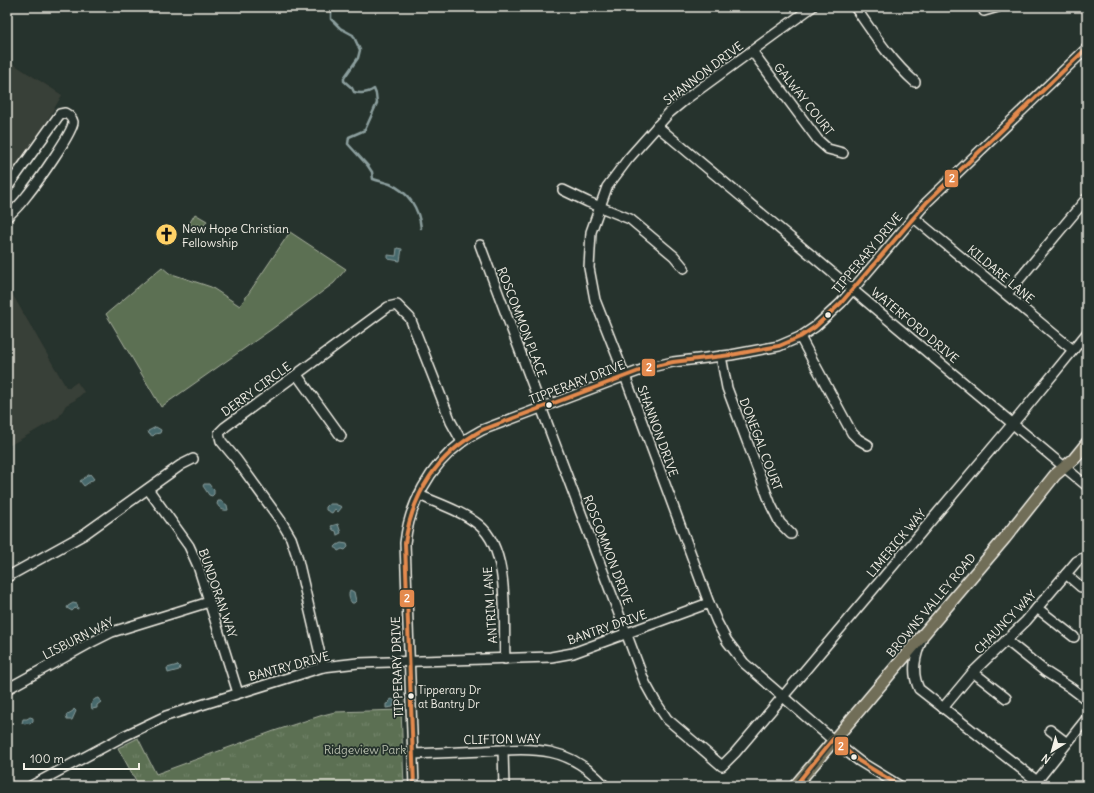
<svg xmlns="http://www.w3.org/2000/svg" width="1094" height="793" viewBox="0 0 1094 793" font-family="Delius,sans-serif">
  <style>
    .built { fill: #393f37 }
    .grass { fill: #5c7053; stroke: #a8b09e }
    .park { fill: url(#park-tufts); stroke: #a8b09e }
    .water { fill: #46696c; stroke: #8c9f9e }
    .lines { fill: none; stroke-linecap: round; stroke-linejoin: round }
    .stream { stroke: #8c9f9e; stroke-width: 2.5 }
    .minor-casing { stroke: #f4f1e8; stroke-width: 12 }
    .major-casing { stroke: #f4f1e8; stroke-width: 14 }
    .minor { stroke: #26332d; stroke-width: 9 }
    .major { stroke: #716e59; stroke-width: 11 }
    .bus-1-casing { stroke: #26332d; stroke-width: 7 }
    .bus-1 { stroke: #e48a4e; stroke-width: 4 }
    .bus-dot { fill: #f4f1e8; stroke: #26332d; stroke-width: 1.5 }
    .labels { text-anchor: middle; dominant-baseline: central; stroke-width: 3.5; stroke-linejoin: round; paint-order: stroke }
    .bus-label { font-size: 11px; fill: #f4f1e8; stroke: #26332d; text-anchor: start }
    .street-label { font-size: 12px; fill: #f4f1e8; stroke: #26332d }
    .poi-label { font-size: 12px; fill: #f4f1e8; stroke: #26332d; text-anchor: start }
    .park-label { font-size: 12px; fill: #b7bdac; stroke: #26332d }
    .line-badge { stroke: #26332d; stroke-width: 1.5 }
    .badge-label { font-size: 11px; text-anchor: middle; font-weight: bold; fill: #fff }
  </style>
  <defs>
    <pattern id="park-tufts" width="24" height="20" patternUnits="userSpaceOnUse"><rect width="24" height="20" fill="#5c7053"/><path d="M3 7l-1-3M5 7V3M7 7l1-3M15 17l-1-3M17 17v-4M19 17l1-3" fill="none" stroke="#74856c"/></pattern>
  </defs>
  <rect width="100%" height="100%" fill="#26332d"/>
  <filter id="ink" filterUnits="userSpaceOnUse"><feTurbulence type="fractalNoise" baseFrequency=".025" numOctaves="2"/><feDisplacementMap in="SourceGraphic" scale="8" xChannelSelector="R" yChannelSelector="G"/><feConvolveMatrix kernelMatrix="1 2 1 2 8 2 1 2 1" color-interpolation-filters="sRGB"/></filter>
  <g filter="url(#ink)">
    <!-- built -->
    <g class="built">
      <path d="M7,60L62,95L33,145L7,181Z"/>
      <path d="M7,285L66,387H70L77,382L84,392L75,400L66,405L59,417L7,447Z"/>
    </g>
    <!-- grass -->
    <path class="grass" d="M290,232L346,269L334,283L272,329L161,407L106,314L162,267L169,273L211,287L240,306Z"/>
    <!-- park -->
    <g class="park">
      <path d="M195,214L207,221L200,231L189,224Z"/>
      <path d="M401,710L404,786H139L118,748L138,738L156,774L274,731L323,715L335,712Z"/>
    </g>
    <!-- water -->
    <g class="water">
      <path d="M397,248L402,249L400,261L388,259V255L396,256Z"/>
      <path d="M156,427L161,430L160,433L155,434L153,436L149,434L148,431Z"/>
      <path d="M90,474L94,479L84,486L80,481Z"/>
      <path d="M204,484H209L211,487L214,490V494L212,496L209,495L203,486Z"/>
      <path d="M218,501H221L227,505L228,510C223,511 220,509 217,504Z"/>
      <path d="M329,504H335L342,507L338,512L335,509L332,513L326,510V507Z"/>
      <path d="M338,524L341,533L337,535L336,531L333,530L331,526Z"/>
      <path d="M341,543L347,544L348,547L345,550L342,549L338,551L335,547L337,545Z"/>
      <path d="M350,590L354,592L356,601L354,603H352C349,600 348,594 350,590Z"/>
      <path d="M73,603L77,604L78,609L75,608L72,611L67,608L68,606Z"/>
      <path d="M178,665L180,667L179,670L168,673L167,668Z"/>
      <path d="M98,698L101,702L97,705V708L92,709C90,703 93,699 98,698Z"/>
      <path d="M392,699L395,701L393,707L386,708V704L389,703L390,700Z"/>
      <path d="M74,709L76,711L72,720H67L66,715L73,711Z"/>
      <path d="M30,717L33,718V721L30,724L27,723L25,724L22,723L23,719H27Z"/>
    </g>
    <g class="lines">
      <!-- stream -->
      <path class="stream" d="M333,7L331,10V19L340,28L353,35L360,50L358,58L344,78V81L352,88L354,92C361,94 368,93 374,89L376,94L377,103L365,130L349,137L348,144L368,166L372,172L373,179C379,181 384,182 390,184C409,192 419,209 421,228"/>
      <defs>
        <g id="minor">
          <path d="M812,7L686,99L669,113L628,159L607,187L591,232L589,268L595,300L625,376L709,603L717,622L727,641L744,663L841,747L859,761L900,786"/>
          <path d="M855,7C873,33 891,61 915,82"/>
          <path d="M984,11L998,7"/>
          <path d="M752,51L818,140L828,149L843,153"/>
          <path d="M657,126L1087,486"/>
          <path d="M7,188L60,114L65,113C69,115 72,117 73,122C74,131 36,184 28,194C22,202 15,210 7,217"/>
          <path d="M563,190L588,202L630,219L674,256L684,268"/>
          <path d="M913,217L1073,350"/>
          <path d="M480,245L645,683L655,701L667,719L722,766L735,753L791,687L1020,415L1087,333"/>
          <path d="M1007,294L1087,198"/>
          <path d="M800,337L852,433L858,439L868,445"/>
          <path d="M721,356L727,388L771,505L780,523L791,534"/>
          <path d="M297,375L341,436"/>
          <path d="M148,489L189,546L198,566L238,693"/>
          <path d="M419,495C439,504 462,511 479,525C511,551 503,621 505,659"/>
          <path d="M1066,574L1081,587"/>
          <path d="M7,577L83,535L181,465L193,459"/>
          <path d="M1037,608L1074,637"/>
          <path d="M922,639C915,656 911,672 919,689L1037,781L1087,718"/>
          <path d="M1006,640L1046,672L1071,688L1087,700"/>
          <path d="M323,667L297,556L291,538L281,521L236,459L221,441L219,433L225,427L388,307L397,305L410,318L451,422L462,442"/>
          <path d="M973,672L1006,698"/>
          <path d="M7,689L92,642L112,632L209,602"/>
          <path d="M943,708L973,672L1026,621L1077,561L1087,556"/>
          <path d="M1050,730L1067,743"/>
          <path d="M503,750L504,786"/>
          <path d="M413,754C437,753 460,752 484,751C534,748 569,745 605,786"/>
          <path d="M31,786L124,736L166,716L323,667L358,663L551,657L573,653L709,603"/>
          <path d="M414,786L405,543C409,505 430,466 461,443C467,438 475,434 482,430L625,376L647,368L673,362L731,355L779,346L800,337L815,327L841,303L927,202L1087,48"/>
        </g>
        <path id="major" d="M795,786L1005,538L1055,475L1074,459L1087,443"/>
      </defs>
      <!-- minor casing -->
      <use href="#minor" class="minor-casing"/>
      <!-- major casing -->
      <use href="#major" class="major-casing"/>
      <!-- minor -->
      <use href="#minor" class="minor"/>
      <!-- major -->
      <use href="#major" class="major"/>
      <defs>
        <g id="bus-1">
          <path d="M414,786L405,543C413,492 437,455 482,430L647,368L673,362L731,355L779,346L800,337L815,327L841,303L927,202L1087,48"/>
          <path d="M795,786L833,739L859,761L900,786"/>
        </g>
      </defs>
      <!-- bus-1 casing -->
      <use href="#bus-1" class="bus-1-casing"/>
      <!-- bus-1 -->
      <use href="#bus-1" class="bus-1"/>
    </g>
  </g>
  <!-- icons -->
  <defs>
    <symbol id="church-disc" viewBox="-11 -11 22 22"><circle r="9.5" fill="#ffd166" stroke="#26332d"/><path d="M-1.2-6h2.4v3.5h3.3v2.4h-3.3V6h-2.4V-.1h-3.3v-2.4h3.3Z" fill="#111"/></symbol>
  </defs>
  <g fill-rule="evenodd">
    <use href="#church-disc" x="154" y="222" width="25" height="25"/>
  </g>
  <!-- markers -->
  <g class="bus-dot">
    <circle cx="828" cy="315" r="3.5"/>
    <circle cx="549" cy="405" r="3.5"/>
    <circle cx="411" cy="696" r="3.5"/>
    <circle cx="854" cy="757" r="3.5"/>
  </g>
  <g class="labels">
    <!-- bus labels -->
    <g class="bus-label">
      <text x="418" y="690">Tipperary Dr<tspan x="418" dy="14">at Bantry Dr</tspan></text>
    </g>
    <!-- street labels -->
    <g class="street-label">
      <text transform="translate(703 73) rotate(-37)">SHANNON DRIVE</text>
      <text transform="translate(804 99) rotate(52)">GALWAY COURT</text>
      <text transform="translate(867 253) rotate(-50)">TIPPERARY DRIVE</text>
      <text transform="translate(1001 274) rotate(40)">KILDARE LANE</text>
      <text transform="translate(522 322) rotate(69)">ROSCOMMON PLACE</text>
      <text transform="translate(915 325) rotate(40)">WATERFORD DRIVE</text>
      <text transform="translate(577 382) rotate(-21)">TIPPERARY DRIVE</text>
      <text transform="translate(256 389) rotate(-36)">DERRY CIRCLE</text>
      <text transform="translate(658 431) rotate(70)">SHANNON DRIVE</text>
      <text transform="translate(761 444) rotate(69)">DONEGAL COURT</text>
      <text transform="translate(896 543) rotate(-50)">LIMERICK WAY</text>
      <text transform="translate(608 550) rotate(69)">ROSCOMMON DRIVE</text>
      <text transform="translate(218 593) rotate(71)">BUNDORAN WAY</text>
      <text transform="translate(490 605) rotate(-94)">ANTRIM LANE</text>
      <text transform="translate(931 605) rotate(-50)">BROWNS VALLEY ROAD</text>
      <text transform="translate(1005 622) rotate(-46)">CHAUNCY WAY</text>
      <text transform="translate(607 627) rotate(-19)">BANTRY DRIVE</text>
      <text transform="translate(78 638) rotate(-27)">LISBURN WAY</text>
      <text transform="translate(289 666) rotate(-15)">BANTRY DRIVE</text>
      <text transform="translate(397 667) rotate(-92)">TIPPERARY DRIVE</text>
      <text transform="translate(502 739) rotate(-1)">CLIFTON WAY</text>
    </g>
    <!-- poi labels -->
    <g class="poi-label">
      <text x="182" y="228">New Hope Christian<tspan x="182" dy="14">Fellowship</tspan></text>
    </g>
    <!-- park labels -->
    <g class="park-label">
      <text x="365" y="749">Ridgeview Park</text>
    </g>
  </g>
  <g class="line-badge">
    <rect x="944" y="169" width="15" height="19" rx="4" fill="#e48a4e"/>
    <rect x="641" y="358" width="15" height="19" rx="4" fill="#e48a4e"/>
    <rect x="399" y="589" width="16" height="19" rx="4" fill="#e48a4e"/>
    <rect x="834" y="736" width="15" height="20" rx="4" fill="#e48a4e"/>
  </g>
  <g class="badge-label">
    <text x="952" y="182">2</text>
    <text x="649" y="371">2</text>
    <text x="407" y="602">2</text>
    <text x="841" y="750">2</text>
  </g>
  <!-- margin -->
  <rect width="1094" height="793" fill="none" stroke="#26332d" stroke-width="24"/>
  <rect x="12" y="12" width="1070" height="769" fill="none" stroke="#f4f1e8" stroke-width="1.5" filter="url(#ink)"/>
  <!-- north arrow -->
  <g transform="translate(1052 751) rotate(217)" stroke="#26332d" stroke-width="3" paint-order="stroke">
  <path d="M0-3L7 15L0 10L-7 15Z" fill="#f4f1e8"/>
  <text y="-6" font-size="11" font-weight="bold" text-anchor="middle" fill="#f4f1e8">N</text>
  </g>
  <!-- scale -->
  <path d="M24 763v6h115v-6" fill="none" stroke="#f4f1e8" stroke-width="2"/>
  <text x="30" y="763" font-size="12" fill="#f4f1e8" stroke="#26332d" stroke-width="3" paint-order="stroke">100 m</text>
</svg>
